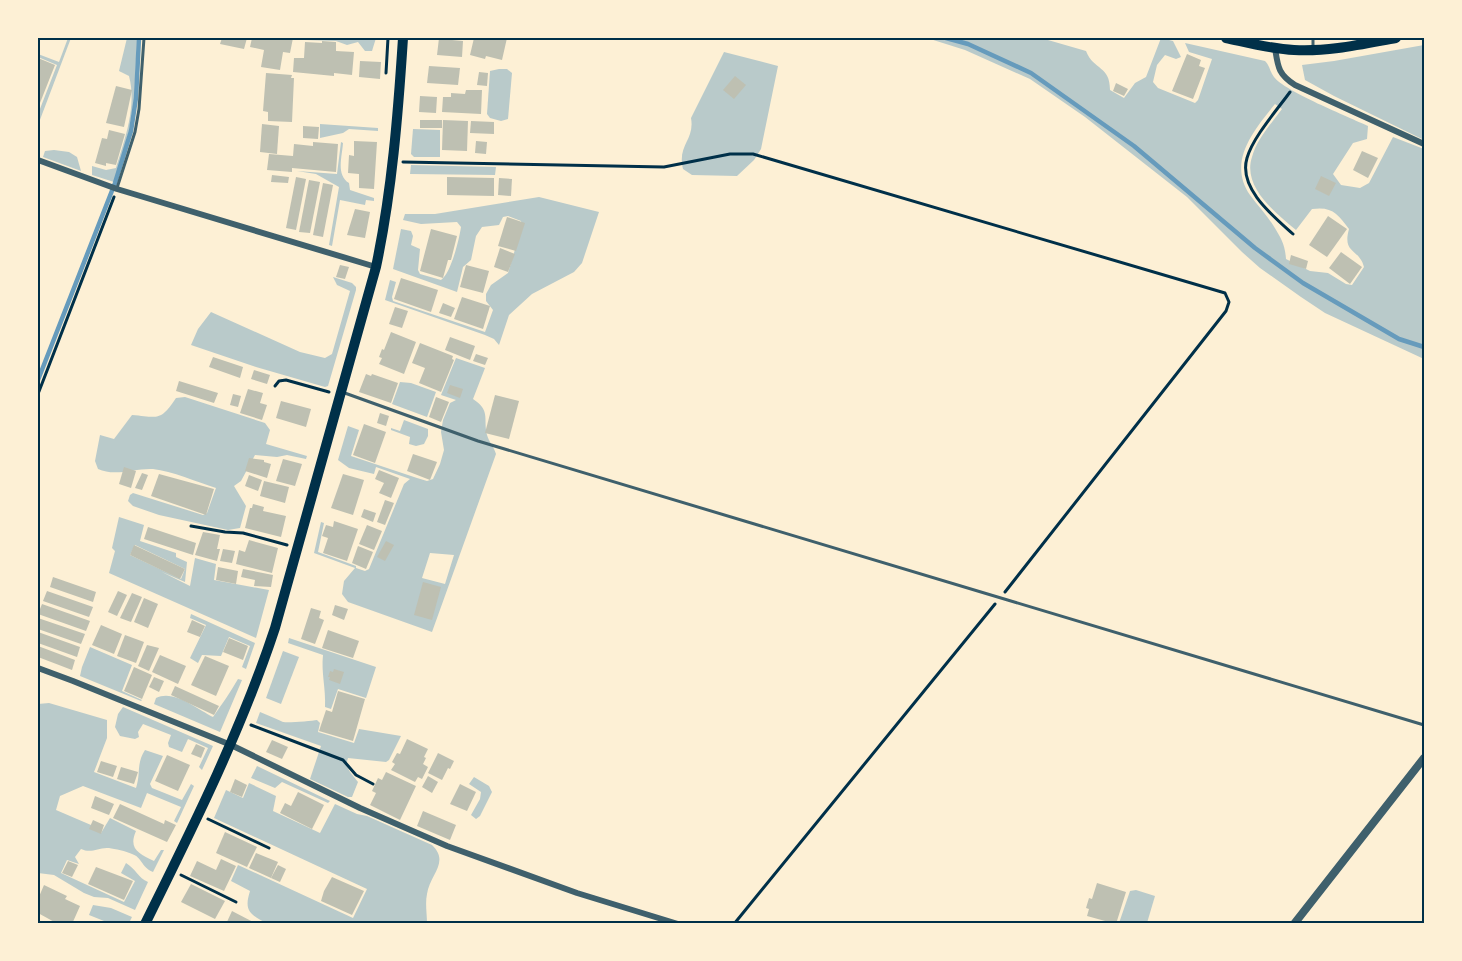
<svg xmlns="http://www.w3.org/2000/svg" width="1462" height="961" viewBox="0 0 1462 961" font-family="'Zilla Slab',serif">
  <style>
    .green { fill: #b9caca; fill-rule: evenodd }
    .lines { fill: none; stroke-linecap: round; stroke-linejoin: round }
    .stream { stroke: #669bbc; stroke-width: 4.5 }
    .building { fill: #bec0b2 }
    .path { stroke: #003049; stroke-width: 3 }
    .service { stroke: #3f606c; stroke-width: 3 }
    .minor { stroke: #3f606c; stroke-width: 6 }
    .tertiary { stroke: #3f606c; stroke-width: 8 }
    .primary { stroke: #003049; stroke-width: 10 }
    .neatline { fill: none; stroke: #003049; stroke-width: 2 }
  </style>
  <rect width="100%" height="100%" fill="#fdf0d5"/>
  <!-- green -->
  <g class="green">
    <path d="M68,38H71L38,125V114L57,65L38,57V54L59,62Z"/>
    <path d="M127,38H137L134,100L129,131L114,182L92,175V166L106,170L116,168C125,139 137,106 129,76L119,71Z"/>
    <path d="M306,38H376L372,51H365L358,42L347,45L336,41L305,40Z"/>
    <path d="M927,38H1041L1086,51C1094,71 1110,65 1110,90L1124,98L1135,83L1146,77L1161,38L1173,41L1181,57L1176,59L1165,55L1157,65L1153,82L1158,88L1195,103L1198,100L1212,59L1189,52L1185,43L1265,61C1270,66 1270,72 1274,77C1284,91 1349,117 1368,126L1367,139L1353,143L1333,174L1341,185L1360,188L1369,183L1393,137L1424,149V359L1325,313L1301,297L1260,268L1242,252L1187,197L1085,117L1030,79L965,50ZM1275,104L1282,109C1271,124 1257,139 1252,157C1242,187 1276,213 1296,230L1312,209C1332,206 1338,214 1349,229C1342,254 1359,248 1364,267L1352,285L1346,284L1328,273L1310,271L1286,259C1285,244 1281,238 1273,225C1266,214 1258,206 1250,195C1227,162 1254,130 1275,104Z"/>
    <path d="M1424,45V140L1334,96L1305,80L1302,65L1334,61Z"/>
    <path d="M724,52L778,66L761,149L754,160L737,176L692,175L683,169C677,145 695,140 691,118Z"/>
    <path d="M499,69H507L512,73L508,119L501,121L490,118L487,114L490,71Z"/>
    <path d="M320,124L378,128V131L349,129L343,133L320,138Z"/>
    <path d="M413,129L440,130V157H414L411,154Z"/>
    <path d="M341,142L343,143C342,157 336,175 349,183L350,190L374,198V201L366,200L365,205L340,200L332,246L329,245L339,187L316,174L297,171L337,174Z"/>
    <path d="M54,150L69,152L77,157L81,171L43,157L45,151Z"/>
    <path d="M411,165L496,167L495,175L410,174Z"/>
    <path d="M539,197L599,212L582,263L574,272L532,294L509,315L499,345L494,339L485,335L385,300L390,280L396,282L392,297L393,301L485,332L493,310L486,301V294L491,285L508,273L522,226L521,221L508,216L503,217L499,225L482,227L476,236L471,260L463,267L457,292L393,269L401,229L411,231L413,236L411,245L420,249L418,270L420,274L441,280C451,273 459,240 461,227L457,222L421,224L403,220L405,214H435Z"/>
    <path d="M333,277L352,283L356,287V290L328,386L325,387L256,367L191,345L198,329L211,312L300,352L325,358L332,354L350,291L337,285Z"/>
    <path d="M456,358L485,368L473,399C491,411 483,418 487,435C489,442 494,447 496,454L432,632L348,602L342,594L344,581L355,568L314,553L321,522L324,523L318,552L356,566V568L365,571L369,569L404,484L410,479L376,467L374,474L349,468L338,460L348,426L359,430L351,456L417,478L427,481L433,479L440,464L444,450L441,432L443,420L450,403L456,400L441,395ZM430,553L454,555L445,584L422,578Z"/>
    <path d="M400,382L411,383L436,392L427,417L392,404Z"/>
    <path d="M185,397L265,423L270,430L266,444L307,456L306,459L287,455L277,457L255,455L241,481L234,486L246,506L240,528L228,530L159,515L133,506L128,501L130,495L133,493L203,515L207,513L216,488C197,482 172,471 153,469C135,468 115,477 98,469L95,461L100,435L114,439L132,415C158,417 160,422 176,398Z"/>
    <path d="M404,420L428,429V436L424,444L416,446L409,444L410,437L391,430V428L400,431Z"/>
    <path d="M119,517L144,525L140,541L176,553V557L187,562L185,582L162,572L190,586L195,558L216,564L214,580L269,590L256,638L109,573L115,551L112,548ZM135,545L185,569L181,579L130,555Z"/>
    <path d="M191,614L255,643L246,669L242,667L250,646L229,637L221,656L202,655L198,663L190,658L206,625L190,618Z"/>
    <path d="M289,638L376,667L366,698L338,689L331,709L325,707C326,689 321,672 323,655L288,643Z"/>
    <path d="M90,647L132,665L122,691L142,700L141,701L80,676L82,667Z"/>
    <path d="M283,651L299,657L281,704L266,698Z"/>
    <path d="M238,679L242,680L220,732L154,704L156,698C174,689 197,709 213,717C222,704 230,693 238,679Z"/>
    <path d="M49,703L107,720V738L94,772L136,788C141,773 136,764 145,750L163,756L150,784L152,788L182,800L191,784L194,786L177,823L174,821L181,807L147,793L141,808L83,786L60,796L56,810L91,825L101,833L110,818L136,831C128,849 139,854 154,861L161,850H164L153,872C141,867 142,857 132,854C126,851 115,849 109,848C98,847 92,854 81,849L75,857L79,864L67,860L61,873L124,902L135,881L121,873L126,863C136,869 138,878 148,882L135,910L108,898L94,897L84,893L54,875L38,873V704Z"/>
    <path d="M123,707L213,746L202,770L199,767L208,748L188,739L182,752L169,747L168,743L171,735L143,724L138,732L139,737L135,739L120,736L115,727L118,714Z"/>
    <path d="M260,712C268,715 276,719 283,722C288,723 312,721 317,720L320,723L318,732L354,743L359,729L401,736L389,760L386,762L348,758C344,768 352,774 358,782L352,797H348L310,779L321,746L256,723Z"/>
    <path d="M257,766L330,801L328,803L282,782L275,788L251,778Z"/>
    <path d="M474,777L489,786L492,792L480,816L476,819L471,815L480,799L481,792L469,784Z"/>
    <path d="M249,783L276,796L273,811L320,833L335,804L357,814L367,816L432,845C450,862 430,874 427,894C425,903 427,914 427,923H266C249,914 244,910 250,891L231,881L238,865L353,918L367,889L214,818L226,790L243,798Z"/>
    <path d="M1136,890L1155,896L1147,923H1119L1130,891Z"/>
    <path d="M93,905L111,908L132,917L129,923H109L89,915Z"/>
  </g>
  <g class="lines">
    <!-- stream -->
    <g class="stream">
      <path d="M946,38L968,44L1031,73L1134,146L1255,248L1303,283L1399,339L1424,347"/>
      <path d="M38,380L115,183L131,131L136,98L139,38"/>
    </g>
  </g>
  <!-- building -->
  <g class="building">
    <path d="M222,38H247L244,49L220,44Z"/>
    <path d="M252,38H293L290,53L283,52L280,70L261,67L264,50L250,47Z"/>
    <path d="M439,38H452V40L463,41L462,57L437,55Z"/>
    <path d="M474,38H507L502,60L486,56L485,59L470,55Z"/>
    <path d="M322,41L336,42V51L354,52L352,75L334,73V76L293,72L294,58H304L305,42L322,43Z"/>
    <path d="M1187,54L1201,60L1199,66L1205,68L1193,99L1172,91Z"/>
    <path d="M38,58L55,65L38,108Z"/>
    <path d="M360,61L381,62L380,79L359,77Z"/>
    <path d="M429,66L460,68L458,85L427,83Z"/>
    <path d="M479,72L488,73L487,86L477,85Z"/>
    <path d="M266,73L292,75L291,78H294L292,122L268,121V112L263,111Z"/>
    <path d="M735,76L746,85L734,99L723,90Z"/>
    <path d="M1116,83L1128,89L1124,96L1113,91Z"/>
    <path d="M116,86L132,90L124,127L106,123Z"/>
    <path d="M466,90H482L481,114L442,112L443,97H451V93L465,94Z"/>
    <path d="M420,96L437,97L436,113L419,112Z"/>
    <rect x="420" y="120" width="22" height="8"/>
    <path d="M443,120L468,121L467,151L442,150Z"/>
    <path d="M471,121L494,122V134L470,133Z"/>
    <path d="M262,124L279,126L277,154L260,152Z"/>
    <path d="M303,126L319,127L318,139L303,138Z"/>
    <path d="M109,130L125,134L116,165L106,163V166L95,163L102,138L107,139Z"/>
    <path d="M354,141L377,142L374,189L359,188V174L348,173L349,155L354,156Z"/>
    <path d="M476,141L487,142L486,154L475,153Z"/>
    <path d="M313,142L338,144L336,172L292,168V172L267,170L269,154L293,156L294,144L313,146Z"/>
    <path d="M1362,151L1378,158L1368,178L1353,170Z"/>
    <path d="M272,175L289,177L288,183L271,182Z"/>
    <path d="M1321,176L1336,183L1329,196L1315,189Z"/>
    <path d="M296,177L306,179L296,230L286,228Z"/>
    <path d="M447,177L494,178V196L447,195Z"/>
    <path d="M499,178L512,179L511,196L498,195Z"/>
    <path d="M309,180L320,182L310,233L299,232Z"/>
    <path d="M323,183L333,185L323,237L313,235Z"/>
    <path d="M355,209L370,212L365,238L347,235Z"/>
    <path d="M1328,216L1347,229L1327,257L1309,245Z"/>
    <path d="M507,217L525,223L516,251L498,246Z"/>
    <path d="M431,229L457,236L451,260H448L443,278L420,271Z"/>
    <path d="M500,248L515,254L508,272L494,267Z"/>
    <path d="M1341,252L1362,267L1350,284L1329,268Z"/>
    <path d="M1291,255L1308,261L1306,269L1289,264Z"/>
    <path d="M340,265L349,267L345,279L336,277Z"/>
    <path d="M466,265L489,271L483,293L460,287Z"/>
    <path d="M401,278L438,290L431,312L394,299Z"/>
    <path d="M462,297L490,306L483,329L454,319Z"/>
    <path d="M443,303L455,308L451,317L439,313Z"/>
    <path d="M395,307L408,311L402,328L389,324Z"/>
    <path d="M391,332L416,342L404,374L379,364L382,358L379,357L382,349L384,350Z"/>
    <path d="M450,337L475,346L470,360L445,350Z"/>
    <path d="M420,343L453,356L452,359L454,360L441,392L419,383L425,368L412,363Z"/>
    <path d="M476,354L488,358L485,365L473,361Z"/>
    <path d="M213,357L243,367L240,378L209,367Z"/>
    <path d="M254,370L270,375L267,384L251,379Z"/>
    <path d="M366,374L371,376L372,374L398,383L391,403L359,392Z"/>
    <path d="M179,381L218,393L214,403L176,391Z"/>
    <path d="M450,385L463,389L460,398L447,393Z"/>
    <path d="M248,389L263,393L260,403L267,405L262,420L240,413Z"/>
    <path d="M233,394L241,396L238,407L230,405Z"/>
    <path d="M495,395L519,401L509,439L485,433Z"/>
    <path d="M436,397L449,402L441,422L429,417Z"/>
    <path d="M281,401L311,409L306,427L276,418Z"/>
    <path d="M380,413L389,416L386,426L377,423Z"/>
    <path d="M364,424L386,432L375,463L353,455Z"/>
    <path d="M413,454L437,462L430,480L407,471Z"/>
    <path d="M249,458L264,460V462L271,464L267,478L245,471Z"/>
    <path d="M283,459L302,464L295,486L276,481Z"/>
    <path d="M124,467L136,471L131,488L119,484Z"/>
    <path d="M379,470L399,478L391,498L379,493L384,483L375,479Z"/>
    <path d="M142,473L148,475L142,490L135,488Z"/>
    <path d="M159,474L214,489L206,515L151,496Z"/>
    <path d="M343,474L364,480L353,515L331,508Z"/>
    <path d="M249,475L262,480L258,491L245,486Z"/>
    <path d="M264,481L289,487L285,503L260,496Z"/>
    <path d="M385,500L394,503L385,525L377,522Z"/>
    <path d="M253,504L264,507L263,511L286,516L281,537L245,528L250,508H252Z"/>
    <path d="M364,509L376,513L373,522L361,517Z"/>
    <path d="M334,521L358,529L347,561L323,553L328,538L322,536L326,525L333,527Z"/>
    <path d="M367,525L382,531L374,550L359,544Z"/>
    <path d="M148,527L196,543L193,555L144,539Z"/>
    <path d="M203,532L220,535L217,549H220L217,561L195,555Z"/>
    <path d="M249,540L278,548L272,573L236,564L239,550L245,552Z"/>
    <path d="M386,541L394,545L385,561L377,557Z"/>
    <path d="M134,545L185,569L180,579L130,555Z"/>
    <path d="M358,546L373,552L366,569L352,563Z"/>
    <path d="M223,549L235,551L232,563L220,561Z"/>
    <path d="M218,567L238,571L236,584L216,580Z"/>
    <path d="M243,569L273,575L271,587L254,586L255,580L241,577Z"/>
    <path d="M53,577L96,592L93,602L50,587Z"/>
    <path d="M423,582L441,587L432,620L414,615Z"/>
    <path d="M47,591L93,607L89,617L43,601Z"/>
    <path d="M118,591L127,595L117,616L108,612Z"/>
    <path d="M132,593L142,597L131,622L120,618Z"/>
    <path d="M144,598L158,604L148,628L134,622Z"/>
    <path d="M42,604L90,621L86,631L38,614Z"/>
    <path d="M335,605L348,609L344,620L332,615Z"/>
    <path d="M311,608L321,611L319,618L324,620L315,644L301,639Z"/>
    <path d="M38,618L85,634L81,644L38,629Z"/>
    <path d="M192,620L205,626L200,637L187,632Z"/>
    <path d="M101,625L122,634L114,654L92,645Z"/>
    <path d="M328,630L359,641L353,658L322,648Z"/>
    <path d="M38,632L80,647L77,657L38,643Z"/>
    <path d="M125,635L144,642L136,663L117,656Z"/>
    <path d="M229,638L248,646L243,660L223,652Z"/>
    <path d="M147,645L159,648L149,671L138,666Z"/>
    <path d="M38,646L75,660L72,670L38,657Z"/>
    <path d="M160,655L186,666L178,684L152,672Z"/>
    <path d="M205,656L229,666L216,696L191,685Z"/>
    <path d="M134,667L152,675L142,699L124,691Z"/>
    <path d="M334,669L344,672L340,684L329,680L330,677H328L330,671L333,672Z"/>
    <path d="M154,677L164,681L159,692L149,687Z"/>
    <path d="M175,686L219,706L214,715L171,695Z"/>
    <path d="M338,691L365,699L353,741L319,731L326,710L332,712Z"/>
    <path d="M407,739L428,749L424,757L426,758L423,764L428,767L422,779L418,777L415,782L391,770L395,764L392,762L397,753L400,754Z"/>
    <path d="M272,740L288,747L282,759L266,752Z"/>
    <path d="M196,744L205,748L201,758L191,754Z"/>
    <path d="M438,753L454,761L450,769L448,768L442,780L428,773Z"/>
    <path d="M167,755L190,765L178,791L155,781Z"/>
    <path d="M101,761L117,766L113,777L97,772Z"/>
    <path d="M121,767L138,772L134,784L117,779Z"/>
    <path d="M386,772L416,786L400,820L370,805L376,793L372,791L378,778L382,780Z"/>
    <path d="M428,776L438,782L432,793L422,787Z"/>
    <path d="M235,779L247,785L242,797L230,792Z"/>
    <path d="M460,784L476,792L467,811L450,804Z"/>
    <path d="M298,792L324,805L312,829L280,813L285,803L291,806Z"/>
    <path d="M95,796L114,804L109,815L91,808Z"/>
    <path d="M120,804L164,824L165,820L176,825L167,842L113,818Z"/>
    <path d="M423,811L456,825L450,840L417,826Z"/>
    <path d="M93,820L104,825L101,834L89,829Z"/>
    <path d="M225,832L257,847L247,867L216,853Z"/>
    <path d="M256,853L278,862L271,878L249,868Z"/>
    <path d="M221,859L236,866L224,891L190,876L197,861L216,870Z"/>
    <path d="M68,861L78,865L72,877L62,873Z"/>
    <path d="M278,865L286,869L280,882L271,878Z"/>
    <path d="M96,867L133,881L124,900L88,884Z"/>
    <path d="M332,877L364,891L352,915L321,901L324,891Z"/>
    <path d="M1097,883L1126,892L1116,924L1087,916L1089,909L1086,908L1089,898L1092,899Z"/>
    <path d="M191,884L225,901L215,919L181,902Z"/>
    <path d="M44,885L67,896L65,899L80,906L72,924H58L38,913V899Z"/>
    <path d="M232,911L257,924H226Z"/>
  </g>
  <g class="lines">
    <!-- path -->
    <g class="path">
      <path d="M386,73L388,38"/>
      <path d="M1290,92C1277,110 1253,137 1247,158C1238,188 1273,216 1293,234"/>
      <path d="M403,162L664,167L730,154H753L1225,293L1229,302L1226,311L1005,592"/>
      <path d="M275,386L279,381L286,380L329,392"/>
      <path d="M38,394L114,197"/>
      <path d="M191,526L225,532L243,533L287,545"/>
      <path d="M251,725L343,760L356,775L373,784"/>
      <path d="M208,819L269,848"/>
      <path d="M181,875L236,902"/>
      <path d="M734,924L995,604"/>
    </g>
    <!-- service -->
    <g class="service">
      <path d="M1313,48V38"/>
      <path d="M117,188L135,132L139,109L144,38"/>
      <path d="M342,392L478,441L1424,725"/>
    </g>
    <!-- minor -->
    <g class="minor">
      <path d="M1275,48C1278,67 1278,74 1295,85L1424,144"/>
      <path d="M38,160L117,189L376,267"/>
      <path d="M38,668L73,681L231,745L360,808L447,846L577,893L678,924"/>
    </g>
    <!-- tertiary -->
    <path class="tertiary" d="M1294,924L1424,758"/>
    <!-- primary -->
    <g class="primary">
      <path d="M1226,38C1249,43 1271,49 1294,50C1328,52 1363,44 1396,38"/>
      <path d="M145,924C193,827 241,731 275,628L376,267C392,191 398,115 403,38"/>
    </g>
  </g>
  <!-- border -->
  <rect width="1462" height="961" fill="none" stroke="#fdf0d5" stroke-width="78"/>
  <rect x="39" y="39" width="1384" height="883" class="neatline"/>
</svg>
